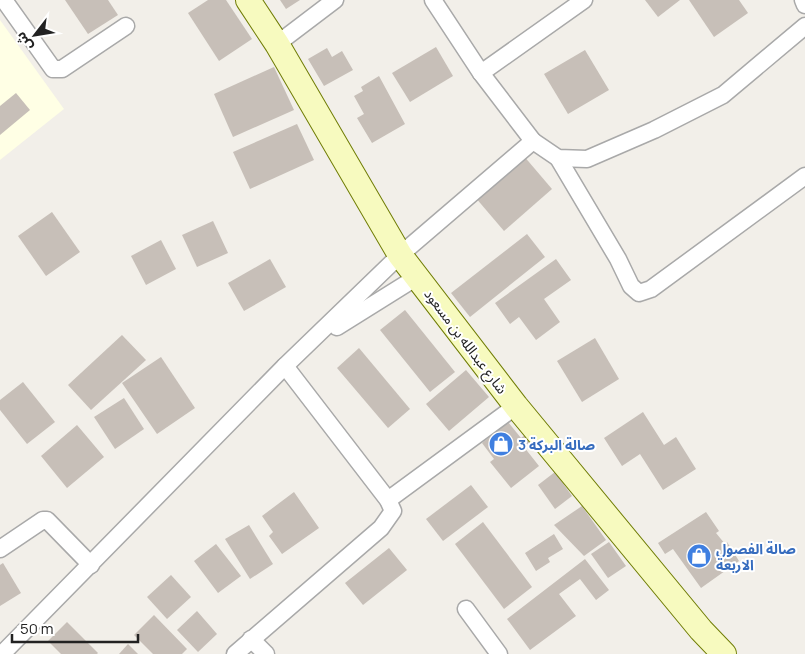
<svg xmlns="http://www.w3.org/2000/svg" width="805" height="654" viewBox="0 0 805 654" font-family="Manrope,'Noto Sans Arabic',sans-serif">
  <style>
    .education { fill: #ffffe5 }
    .building { fill: #c7bfb8 }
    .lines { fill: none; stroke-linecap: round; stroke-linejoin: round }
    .street-casing { stroke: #a9a9a9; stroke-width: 19 }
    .secondary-casing { stroke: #707d05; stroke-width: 26 }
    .street { stroke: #fff; stroke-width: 16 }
    .secondary { stroke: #f7fabf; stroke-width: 24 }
    .labels { text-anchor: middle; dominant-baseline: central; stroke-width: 4; stroke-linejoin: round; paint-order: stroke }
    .street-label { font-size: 14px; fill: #222; stroke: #fff }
    .shop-label { font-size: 14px; font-weight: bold; fill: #366cbe; stroke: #fff; text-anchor: start }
  </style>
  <rect width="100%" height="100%" fill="#f2efe9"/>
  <!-- education -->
  <path class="education" d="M0,20L64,109L0,160Z"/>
  <!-- building -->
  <g class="building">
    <path d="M65,0H108L118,15L88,34Z"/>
    <path d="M208,0H226L252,39L219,61L188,13Z"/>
    <path d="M280,0H300L286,9Z"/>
    <path d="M645,0H680L658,17Z"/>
    <path d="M689,0H739L748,13L714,37Z"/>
    <path d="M436,47L453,76L410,102L392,73Z"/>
    <path d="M327,48L332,57L342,51L353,70L324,86L308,59Z"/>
    <path d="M585,50L609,90L568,114L544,74Z"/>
    <path d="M274,67L294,110L233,137L214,94Z"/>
    <path d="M379,76L405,124L372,143L357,118L364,114L354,96L363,91L361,87Z"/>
    <path d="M16,93L30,110L0,135V106Z"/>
    <path d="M297,124L314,160L250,189L233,152Z"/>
    <path d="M523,155L552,189L504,231L475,197Z"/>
    <path d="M52,212L80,252L46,276L18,236Z"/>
    <path d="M213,221L228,253L197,267L182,235Z"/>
    <path d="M527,234L545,257L470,317L451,293Z"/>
    <path d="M161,240L176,269L146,285L131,256Z"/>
    <path d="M270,259L286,287L244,311L228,283Z"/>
    <path d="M556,259L571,280L544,299L560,322L536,340L519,317L510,324L495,303Z"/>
    <path d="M405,310L455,372L430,392L380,330Z"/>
    <path d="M122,335L146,360L91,410L68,385Z"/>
    <path d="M595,338L619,379L582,402L557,361Z"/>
    <path d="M359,348L410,409L388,428L337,368Z"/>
    <path d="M161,357L195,408L157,434L122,383Z"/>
    <path d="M466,370L489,397L449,431L426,404Z"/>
    <path d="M23,382L55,422L27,444L0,410V400Z"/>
    <path d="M124,398L144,429L115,449L94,417Z"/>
    <path d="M643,412L664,445L676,437L696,469L663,490L640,454L622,466L604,438Z"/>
    <path d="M508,422L521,438L525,435L530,442L524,447L539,466L511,488L490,462L494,459L482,443Z"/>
    <path d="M77,425L104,457L67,488L41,456Z"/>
    <path d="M555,472L572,496L555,509L538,485Z"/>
    <path d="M471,485L488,507L443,541L426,519Z"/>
    <path d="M294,492L319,528L282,554L269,536L273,532L262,516Z"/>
    <path d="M582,506L606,540L584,556L554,525Z"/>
    <path d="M706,512L719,531L716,533L725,544L727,542L739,561L701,588L673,549L665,554L658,543Z"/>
    <path d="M483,522L532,587L504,609L455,544Z"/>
    <path d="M249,525L273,564L250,579L225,539Z"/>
    <path d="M554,534L563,549L548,558L550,562L536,571L525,553Z"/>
    <path d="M609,542L626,566L608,578L591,554Z"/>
    <path d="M216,544L241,576L218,593L194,561Z"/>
    <path d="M389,548L407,570L363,605L345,583Z"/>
    <path d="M585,559L609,590L596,600L580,579L559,594L576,616L530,650L507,619Z"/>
    <path d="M3,563L21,593L0,606V565Z"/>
    <path d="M171,575L191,597L167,619L147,597Z"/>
    <path d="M197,611L217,634L198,652L177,630Z"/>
    <path d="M154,615L187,649L182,654H153L134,635Z"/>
    <path d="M67,622L98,653L97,654H61L48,641Z"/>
    <path d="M128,644L138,654H119Z"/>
  </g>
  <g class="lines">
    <defs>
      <g id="street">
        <path d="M4,0L53,69H62L126,26"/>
        <path d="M803,0L805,5"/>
        <path d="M277,44L335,0"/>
        <path d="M481,73L584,0"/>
        <path d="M533,141L558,158L587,159L654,130L723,95L805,26"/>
        <path d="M558,158L618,259L631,286L639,293L651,289L805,176"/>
        <path d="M337,327L417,277"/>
        <path d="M388,500L516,406"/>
        <path d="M0,549L43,520H47L91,565"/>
        <path d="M466,609L499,654"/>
        <path d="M251,639L266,654"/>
        <path d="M2,654L285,366L400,255L533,141L481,73L433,0"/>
        <path d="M235,654L381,528L393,511L388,500L285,366"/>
      </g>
      <path id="secondary" d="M248,0L277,44L400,255L516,406L701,630L724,654"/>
    </defs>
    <!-- street casing -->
    <use href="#street" class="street-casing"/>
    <!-- secondary casing -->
    <use href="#secondary" class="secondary-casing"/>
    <!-- street -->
    <use href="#street" class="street"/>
    <!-- secondary -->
    <use href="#secondary" class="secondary"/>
  </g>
  <!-- icons -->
  <defs>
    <symbol id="shop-disc" viewBox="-11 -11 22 22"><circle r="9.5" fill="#3f7fe0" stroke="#fff"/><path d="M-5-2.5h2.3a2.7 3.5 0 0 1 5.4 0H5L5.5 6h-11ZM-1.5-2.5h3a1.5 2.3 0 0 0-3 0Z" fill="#fff"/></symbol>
  </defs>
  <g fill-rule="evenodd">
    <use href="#shop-disc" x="487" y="430" width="28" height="28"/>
    <use href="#shop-disc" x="685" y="542" width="28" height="28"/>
  </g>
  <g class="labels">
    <!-- street labels -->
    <g class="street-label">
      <text transform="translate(466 341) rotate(53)">شارع عبدالله بن مسعود</text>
    </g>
    <!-- shop labels -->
    <g class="shop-label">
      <text x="518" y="444">صالة البركة 3</text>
      <text x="716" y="548">صالة الفصول<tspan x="716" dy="16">الاربعة</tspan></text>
    </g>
  </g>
  <!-- north arrow -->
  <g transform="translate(35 35) rotate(239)" stroke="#ffffff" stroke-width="4" paint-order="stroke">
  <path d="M0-4L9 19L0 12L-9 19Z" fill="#222222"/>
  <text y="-8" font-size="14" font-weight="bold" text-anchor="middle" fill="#222222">ش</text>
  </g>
  <!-- scale -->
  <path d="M12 634v8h126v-8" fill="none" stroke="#222222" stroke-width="2.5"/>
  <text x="20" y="634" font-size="15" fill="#222222" stroke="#ffffff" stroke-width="4" paint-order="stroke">50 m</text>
</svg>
